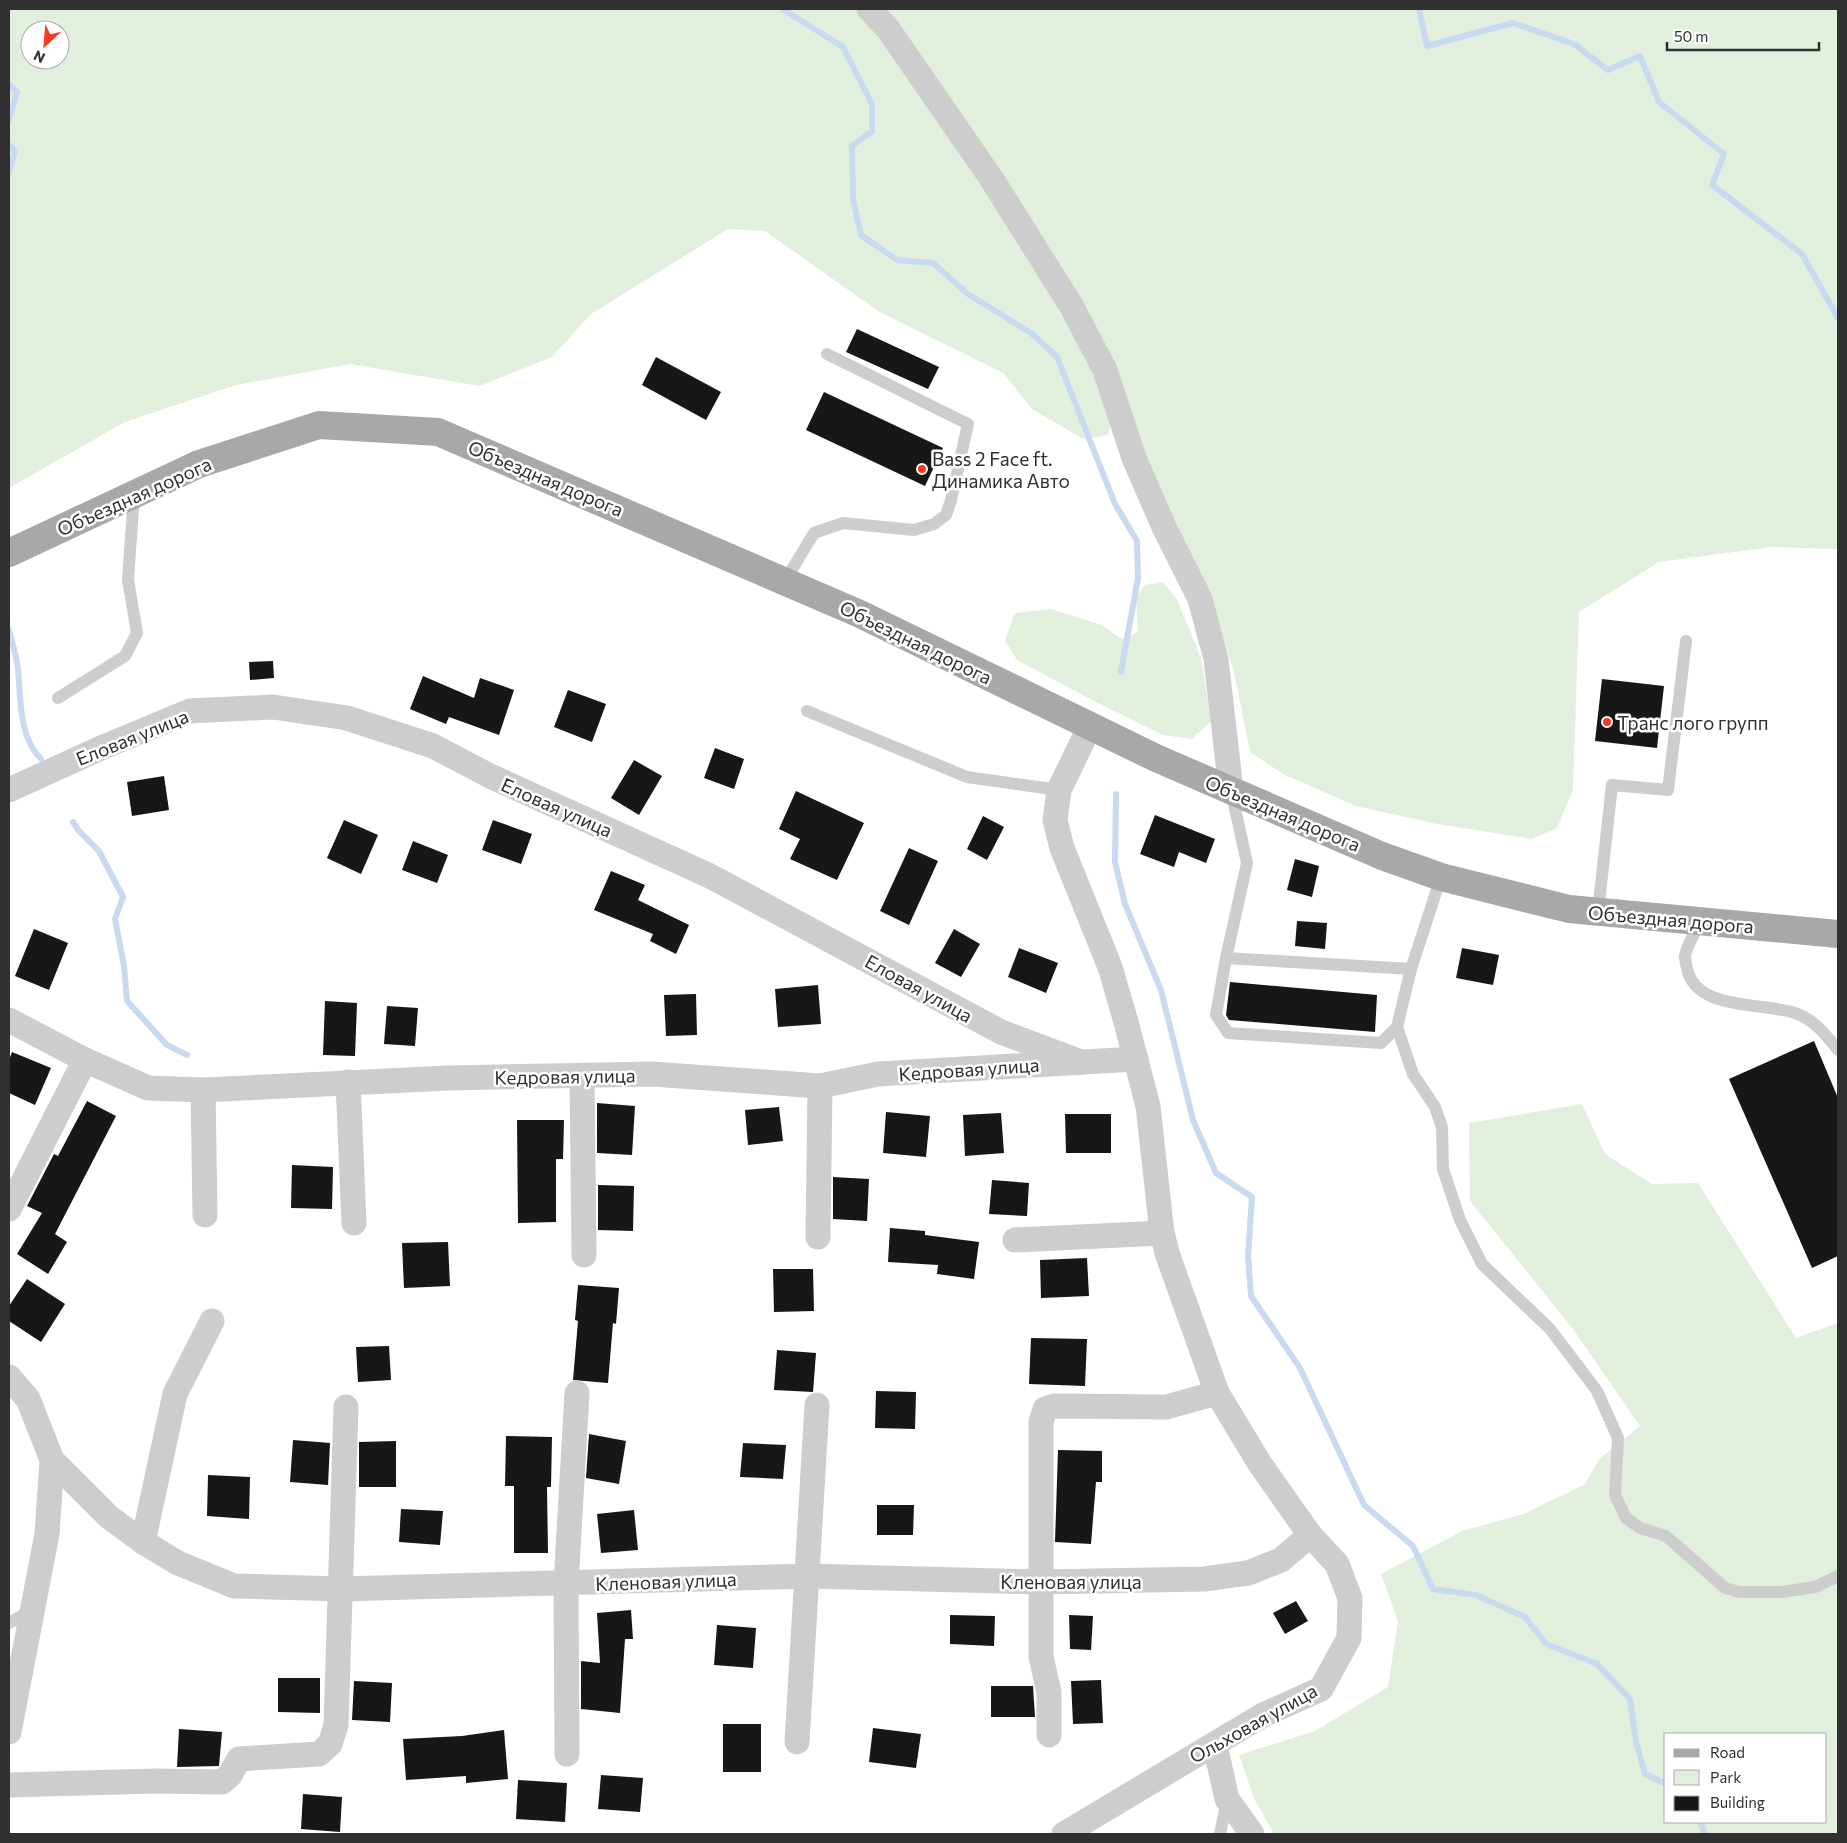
<svg xmlns="http://www.w3.org/2000/svg" width="1847" height="1843" viewBox="0 0 1847 1843" font-family="Commissioner,sans-serif">
  <style>
    .green { fill: #e3efdd; fill-rule: evenodd }
    .lines { fill: none; stroke-linecap: round; stroke-linejoin: round }
    .stream { stroke: #c8d9f0; stroke-width: 6 }
    .building { fill: #171717 }
    .service { stroke: #cdcdcd; stroke-width: 12 }
    .minor { stroke: #cdcdcd; stroke-width: 25 }
    .primary { stroke: #a8a8a8; stroke-width: 28 }
    .poi-dot { fill: #f73a23; stroke: #fff; stroke-width: 2 }
    .labels { text-anchor: middle; dominant-baseline: central; stroke-width: 5; stroke-linejoin: round; paint-order: stroke }
    .poi-label { font-size: 19px; fill: #303030; stroke: #fff; text-anchor: start }
    .street-label { font-size: 19px; fill: #303030; stroke: #fff }
  </style>
  <rect width="100%" height="100%" fill="#fff"/>
  <!-- green -->
  <g class="green">
    <path d="M9,9H861L972,164L1089,360L1111,422L1108,435L1083,439L1032,409L1003,373L878,311L765,231L728,229L591,314L552,357L479,386L350,364L236,385L125,422L9,488ZM30,30H60V60H30Z"/>
    <path d="M882,9H1838V549L1772,547L1659,562L1579,612L1573,790L1557,828L1532,839L1437,824L1356,806L1283,774L1250,752L1234,672L1209,590L1159,497L1112,366Z"/>
    <path d="M1163,582L1178,601L1202,661L1211,721L1192,739L1163,735L1090,699L1017,660L1005,640L1015,613L1051,609L1102,625L1120,638H1128L1138,631L1136,598L1145,585Z"/>
    <path d="M1582,1104L1605,1154L1652,1184L1698,1183L1796,1338L1838,1323V1834H1274L1254,1798L1239,1755L1315,1731L1388,1687L1398,1621L1381,1574L1462,1531L1524,1514L1585,1484L1599,1459L1640,1426L1573,1329L1470,1201L1469,1123ZM1666,1734H1826V1822H1666Z"/>
  </g>
  <g class="lines">
    <!-- stream -->
    <g class="stream">
      <path d="M783,9L843,47L872,104V131L852,146L853,199L861,235L897,260L933,263L968,294L1031,333L1057,357L1115,504L1137,541L1138,578L1121,672"/>
      <path d="M1419,9L1427,46L1513,23L1574,44L1608,70L1640,56L1659,102L1724,154L1712,185L1802,254L1838,318"/>
      <path d="M9,84L17,92L9,120"/>
      <path d="M9,145L15,151L9,172"/>
      <path d="M9,630C12,642 16,655 18,668C21,698 18,736 41,759"/>
      <path d="M1116,794L1115,862L1125,904L1161,990L1193,1120L1216,1173L1252,1197L1248,1256L1251,1296L1300,1368L1364,1505L1413,1546L1433,1589L1476,1595L1525,1617L1546,1644L1597,1664L1630,1699L1636,1742L1645,1774L1666,1784"/>
      <path d="M73,822L79,831L99,851L123,897L115,919L124,966L127,1001L167,1045L187,1055"/>
      <path d="M1700,1822L1705,1834"/>
    </g>
  </g>
  <!-- building -->
  <g class="building">
    <path d="M857,329L939,367L928,389L846,352Z"/>
    <path d="M656,357L721,392L706,420L642,385Z"/>
    <path d="M824,392L943,448L925,486L806,430Z"/>
    <path d="M273,661L274,678L250,680L249,662Z"/>
    <path d="M423,676L474,698L480,678L514,690L499,735L449,717L446,724L410,709Z"/>
    <path d="M1602,679L1664,686L1657,748L1595,741Z"/>
    <path d="M568,690L606,704L592,742L554,727Z"/>
    <path d="M715,748L744,759L734,789L704,778Z"/>
    <path d="M634,760L662,776L639,815L611,798Z"/>
    <path d="M164,776L169,810L132,816L127,782Z"/>
    <path d="M796,791L864,823L837,880L790,859L800,839L779,829Z"/>
    <path d="M1155,815L1215,839L1206,863L1179,852L1174,867L1140,854Z"/>
    <path d="M983,816L1004,827L987,860L967,849Z"/>
    <path d="M344,820L378,835L361,874L327,858Z"/>
    <path d="M493,820L532,834L521,864L482,850Z"/>
    <path d="M413,841L448,855L437,883L402,870Z"/>
    <path d="M909,848L938,861L909,925L880,911Z"/>
    <path d="M1295,859L1319,866L1312,897L1287,890Z"/>
    <path d="M611,871L645,885L638,900L689,925L676,954L650,941L653,934L594,910Z"/>
    <path d="M1297,921L1327,923L1325,949L1295,946Z"/>
    <path d="M34,929L68,943L49,990L15,976Z"/>
    <path d="M954,929L980,944L961,977L935,963Z"/>
    <path d="M1019,948L1058,963L1046,993L1008,977Z"/>
    <path d="M1462,948L1499,955L1493,985L1456,978Z"/>
    <path d="M1230,982L1377,995L1375,1032L1229,1020L1226,1015Z"/>
    <path d="M818,985L821,1024L778,1027L775,989Z"/>
    <path d="M696,994L697,1035L666,1036L664,995Z"/>
    <path d="M325,1001L357,1003L355,1056L323,1055Z"/>
    <path d="M387,1006L418,1008L415,1046L384,1044Z"/>
    <path d="M1814,1041L1838,1098V1256L1812,1268L1729,1079Z"/>
    <path d="M12,1052L51,1068L35,1105L9,1093V1060Z"/>
    <path d="M87,1101L116,1116L55,1234L67,1242L48,1274L17,1254L42,1213L27,1206L54,1154L58,1156Z"/>
    <path d="M597,1103L635,1106L632,1155L597,1153Z"/>
    <path d="M779,1107L783,1141L748,1145L745,1110Z"/>
    <path d="M886,1112L930,1116L926,1157L883,1153Z"/>
    <path d="M1001,1113L1004,1153L965,1156L963,1115Z"/>
    <path d="M1065,1114H1111V1153H1066Z"/>
    <path d="M517,1120H564L563,1159H556V1222L518,1223Z"/>
    <path d="M292,1165L333,1167L332,1209L291,1208Z"/>
    <path d="M833,1177L869,1179L867,1221L833,1219Z"/>
    <path d="M992,1180L1029,1183L1027,1216L989,1214Z"/>
    <path d="M598,1185L634,1186L633,1231L598,1230Z"/>
    <path d="M890,1228L925,1231V1235L979,1242L974,1279L937,1274L938,1265L888,1262Z"/>
    <path d="M448,1242L450,1286L404,1288L402,1243Z"/>
    <path d="M1087,1258L1089,1296L1041,1298L1040,1260Z"/>
    <path d="M773,1269H813L814,1311L774,1312Z"/>
    <path d="M27,1279L65,1304L41,1342L9,1321V1306Z"/>
    <path d="M578,1285L619,1288L616,1324L613,1323L608,1383L573,1380L578,1321L575,1320Z"/>
    <path d="M1031,1338L1087,1339L1085,1386L1029,1384Z"/>
    <path d="M389,1346L391,1380L358,1382L356,1347Z"/>
    <path d="M777,1350L816,1353L813,1392L774,1390Z"/>
    <path d="M876,1391L916,1392L915,1429L875,1428Z"/>
    <path d="M589,1434L626,1441L619,1484L586,1478Z"/>
    <path d="M506,1436L552,1437L551,1487H547L548,1553H514V1486H505Z"/>
    <path d="M293,1440L330,1443L328,1485L290,1482Z"/>
    <path d="M396,1441V1487H359V1442Z"/>
    <path d="M743,1443L786,1445L783,1479L740,1477Z"/>
    <path d="M1058,1450L1102,1451V1482H1096L1091,1544L1055,1542Z"/>
    <path d="M208,1475L250,1477L249,1519L207,1516Z"/>
    <path d="M877,1505H914L913,1535H877Z"/>
    <path d="M401,1509L443,1511L440,1545L399,1542Z"/>
    <path d="M634,1510L638,1550L601,1553L597,1514Z"/>
    <path d="M1296,1601L1308,1621L1285,1634L1273,1613Z"/>
    <path d="M631,1610L633,1639H625L620,1713L581,1709V1661L600,1663L597,1613Z"/>
    <path d="M950,1615L995,1616L994,1646L950,1644Z"/>
    <path d="M1069,1615L1093,1616L1091,1650L1070,1649Z"/>
    <path d="M717,1625L756,1628L753,1668L714,1665Z"/>
    <path d="M278,1678H320V1713L278,1712Z"/>
    <path d="M1101,1680L1103,1723L1073,1724L1071,1681Z"/>
    <path d="M354,1681L392,1683L390,1722L352,1720Z"/>
    <path d="M991,1686H1033L1035,1717H991Z"/>
    <rect x="723" y="1724" width="38" height="48"/>
    <path d="M873,1728L921,1734L916,1768L869,1762Z"/>
    <path d="M179,1729L222,1732L219,1766L177,1767Z"/>
    <path d="M504,1730L508,1779L466,1783V1776L406,1780L403,1739L462,1736Z"/>
    <path d="M601,1775L643,1778L640,1812L598,1809Z"/>
    <path d="M518,1780L567,1783L565,1822L516,1819Z"/>
    <path d="M303,1794L342,1797L340,1832L301,1829Z"/>
  </g>
  <g class="lines">
    <!-- service -->
    <g class="service">
      <path d="M785,581L814,533L843,523L914,530L934,524L946,515L951,500L968,424L827,354"/>
      <path d="M58,698L125,656L137,633L128,580L134,494"/>
      <path d="M807,711L967,777L1059,790"/>
      <path d="M1231,790L1247,863L1226,958L1411,969L1441,877"/>
      <path d="M1598,912L1612,785L1668,790L1686,641"/>
      <path d="M1701,922C1695,932 1687,944 1685,956C1685,960 1686,964 1687,968C1695,1011 1762,1002 1795,1013C1815,1020 1826,1035 1838,1050"/>
      <path d="M1226,958L1216,1015L1228,1033L1381,1043L1397,1027L1411,969"/>
      <path d="M1397,1027L1413,1074L1435,1107L1442,1127L1443,1169L1460,1220L1482,1264L1550,1329L1597,1391L1618,1438L1615,1495L1626,1518L1640,1528L1666,1536L1725,1588L1739,1592H1782L1815,1587L1838,1576"/>
      <path d="M9,1623L32,1610"/>
      <path d="M1220,1834L1227,1800"/>
    </g>
    <!-- minor -->
    <g class="minor">
      <path d="M869,9L888,29L991,178L1072,307L1105,370L1134,458L1164,527L1200,599L1216,659L1231,790"/>
      <path d="M9,790L101,748L190,711L273,707L347,718L433,746L490,776L710,876L1001,1032L1081,1062"/>
      <path d="M9,1020L85,1060L148,1088L203,1090L448,1078L652,1074L820,1086L878,1074L1136,1059"/>
      <path d="M582,1076L584,1255"/>
      <path d="M348,1082L354,1223"/>
      <path d="M203,1090L205,1215"/>
      <path d="M9,1209L85,1060"/>
      <path d="M818,1237L820,1086"/>
      <path d="M1015,1240L1162,1233"/>
      <path d="M9,1377L28,1399L52,1460L47,1534L9,1732"/>
      <path d="M52,1460L109,1517L143,1542L178,1563L234,1586L341,1589L808,1576L1042,1582L1204,1579L1248,1573L1281,1560L1310,1535"/>
      <path d="M143,1542L175,1394L212,1321"/>
      <path d="M1049,1735V1692L1041,1657V1422L1045,1409L1054,1406L1166,1407L1217,1393"/>
      <path d="M797,1742L817,1405"/>
      <path d="M1215,1745L1227,1799L1252,1834"/>
      <path d="M567,1754L566,1584L577,1393"/>
      <path d="M9,1785L156,1781L222,1782L230,1775L239,1759L319,1754L330,1744L336,1725L346,1407"/>
      <path d="M1064,1834L1263,1715L1321,1689L1349,1638L1350,1598L1337,1564L1310,1535L1260,1464L1217,1393L1168,1256L1162,1233L1148,1106L1126,1022L1110,967L1062,848L1055,820L1059,790L1090,726"/>
    </g>
    <!-- primary -->
    <path class="primary" d="M9,553L199,464L319,425L438,432L860,614L1156,758L1382,856L1441,877L1569,909L1838,934"/>
  </g>
  <!-- markers -->
  <g class="poi-dot">
    <circle cx="922" cy="469" r="5"/>
    <circle cx="1607" cy="722" r="5"/>
  </g>
  <g class="labels">
    <!-- poi labels -->
    <g class="poi-label">
      <text x="932" y="458">Bass 2 Face ft.<tspan x="932" dy="22">Динамика Авто</tspan></text>
      <text x="1617" y="722">Транс лого групп</text>
    </g>
    <!-- street labels -->
    <g class="street-label">
      <text transform="translate(546 478) rotate(23)">Объездная дорога</text>
      <text transform="translate(134 496) rotate(-24)">Объездная дорога</text>
      <text transform="translate(916 642) rotate(26)">Объездная дорога</text>
      <text transform="translate(132 737) rotate(-22)">Еловая улица</text>
      <text transform="translate(557 807) rotate(24)">Еловая улица</text>
      <text transform="translate(1283 813) rotate(23)">Объездная дорога</text>
      <text transform="translate(1671 919) rotate(5)">Объездная дорога</text>
      <text transform="translate(919 988) rotate(29)">Еловая улица</text>
      <text transform="translate(969 1069) rotate(-4)">Кедровая улица</text>
      <text transform="translate(565 1076) rotate(-1)">Кедровая улица</text>
      <text transform="translate(666 1581) rotate(-2)">Кленовая улица</text>
      <text x="1071" y="1581">Кленовая улица</text>
      <text transform="translate(1253 1723) rotate(-29)">Ольховая улица</text>
    </g>
  </g>
  <!-- border -->
  <rect width="1847" height="1843" fill="none" stroke="#303030" stroke-width="20"/>
  <!-- legend -->
  <rect x="1664" y="1733" width="162" height="90" fill="#ffffff" stroke="#acacac"/>
  <rect x="1674" y="1749" width="25" height="8" fill="#a8a8a8" stroke="#acacac"/>
  <text x="1710" y="1758" font-size="15" fill="#303030">Road</text>
  <rect x="1674" y="1770" width="25" height="15" fill="#e3efdd" stroke="#acacac"/>
  <text x="1710" y="1783" font-size="15" fill="#303030">Park</text>
  <rect x="1674" y="1796" width="25" height="15" fill="#171717" stroke="#acacac"/>
  <text x="1710" y="1808" font-size="15" fill="#303030">Building</text>
  <!-- north arrow -->
  <g transform="translate(45 45) rotate(206)"><circle r="24" fill="#ffffff" stroke="#acacac"/>
  <path d="M0-4L9 19L0 12L-9 19Z" fill="#f73a23"/>
  <text y="-8" font-size="14" font-weight="bold" text-anchor="middle" fill="#303030">N</text>
  </g>
  <!-- scale -->
  <path d="M1667 42v8h152v-8" fill="none" stroke="#303030" stroke-width="2.5"/>
  <text x="1674" y="42" font-size="15" fill="#303030" stroke="#ffffff" stroke-width="4" paint-order="stroke">50 m</text>
</svg>
